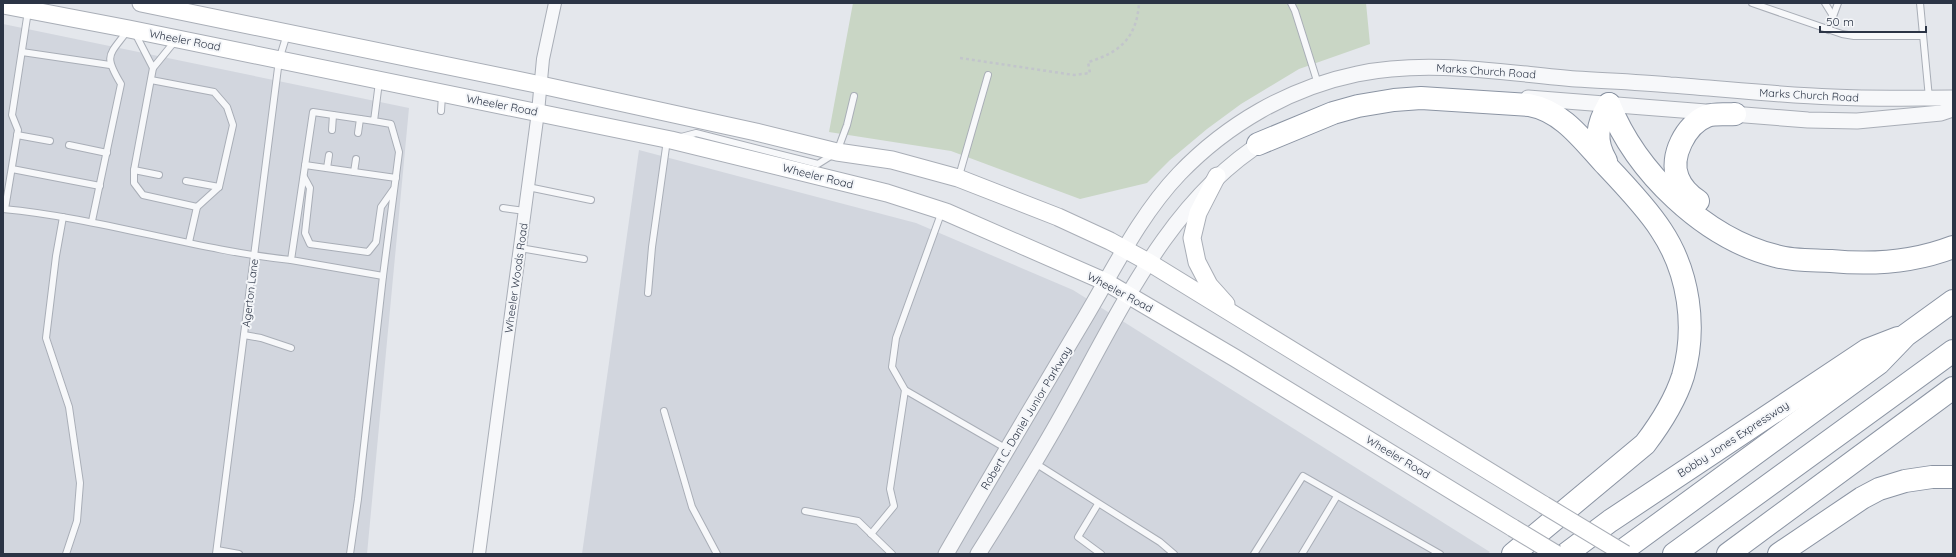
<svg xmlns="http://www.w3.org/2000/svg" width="1956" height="557" viewBox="0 0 1956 557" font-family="Quicksand,sans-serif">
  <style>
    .built { fill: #d2d6de }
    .green { fill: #c9d6c5 }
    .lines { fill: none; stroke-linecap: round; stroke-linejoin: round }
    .service-casing { stroke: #a9aeb7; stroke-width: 8 }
    .minor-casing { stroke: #a9aeb7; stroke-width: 14 }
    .tertiary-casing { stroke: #a9aeb7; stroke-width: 17 }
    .secondary-casing { stroke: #a9aeb7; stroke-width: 19 }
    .motorway-casing { stroke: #8b94a3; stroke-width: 24 }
    .path { stroke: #c2c5cb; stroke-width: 2.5; stroke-dasharray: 3 3; stroke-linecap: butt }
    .service { stroke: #f7f8fa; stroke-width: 6 }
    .minor { stroke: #f7f8fa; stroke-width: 12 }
    .tertiary { stroke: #f7f8fa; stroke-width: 15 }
    .secondary { stroke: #fff; stroke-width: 17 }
    .motorway { stroke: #fff; stroke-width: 22 }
    .secondary-bridge-casing { stroke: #a9aeb7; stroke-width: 19; stroke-linecap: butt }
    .secondary-bridge { stroke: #fff; stroke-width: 17 }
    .labels { text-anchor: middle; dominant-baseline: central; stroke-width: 4; stroke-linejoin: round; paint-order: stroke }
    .street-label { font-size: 11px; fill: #2b3445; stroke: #f4f6f9 }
  </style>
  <rect width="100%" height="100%" fill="#e4e7ec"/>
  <!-- built -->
  <g class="built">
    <path d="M3,24L409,108L367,554H3Z"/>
    <path d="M639,150L916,223L1073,290L1490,552L1487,554H582Z"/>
  </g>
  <!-- green -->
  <path class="green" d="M853,3H1366L1370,44L1299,69L1241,104L1207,129L1170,160L1147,183L1080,199L951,151L829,132Z"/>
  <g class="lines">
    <defs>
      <g id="service">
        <path d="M1291,3L1295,11L1318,84"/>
        <path d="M1752,3L1842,34L1854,36H1923"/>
        <path d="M1825,3L1833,16"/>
        <path d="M1920,3L1929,98"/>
        <path d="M1828,30L1838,3"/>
        <path d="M135,33L153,68L175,41"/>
        <path d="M22,52L110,65"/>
        <path d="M153,68L134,170V183L143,195L197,207"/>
        <path d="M151,80L214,92L227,107L233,125L219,187L197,207L189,242"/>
        <path d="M441,111L442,95"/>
        <path d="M374,121L391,124L399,152L383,276L291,260L313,112L374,121L379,82"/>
        <path d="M332,130L333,115"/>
        <path d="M358,133L360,119"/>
        <path d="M17,135L50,141"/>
        <path d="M681,137L696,133L818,164L837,152L847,125L854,96"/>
        <path d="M69,145L107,153"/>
        <path d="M305,165L396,178"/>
        <path d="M327,168L329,155"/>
        <path d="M12,169L100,186"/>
        <path d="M134,170L159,175"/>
        <path d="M354,172L356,159"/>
        <path d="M959,176L988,75"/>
        <path d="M304,177L310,188L305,233L310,244L368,252L376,242L381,207L393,190"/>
        <path d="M186,181L219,187"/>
        <path d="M528,187L591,200"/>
        <path d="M503,208L525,211"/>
        <path d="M3,209C101,218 194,250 291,260"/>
        <path d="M5,209L18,130L12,115L28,11"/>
        <path d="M63,217L56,256L46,338L69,407L80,483L77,521L66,554"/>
        <path d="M92,221L121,84C103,54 109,56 128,30"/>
        <path d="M520,248L584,259"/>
        <path d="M648,293L652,247L667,140"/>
        <path d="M244,335L261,338L291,348"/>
        <path d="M905,390L892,367L896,338L942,211"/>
        <path d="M664,411L692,507L717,554"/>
        <path d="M1035,463L1160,542L1174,554"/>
        <path d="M1098,504L1078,537L1101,554"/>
        <path d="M805,511L858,521L892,554"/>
        <path d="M871,534L894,506L890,489L905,390L1007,449"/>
        <path d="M217,550L239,554"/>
        <path d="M216,554L279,60L287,34"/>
        <path d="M350,554L358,499L383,276"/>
        <path d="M1254,554L1303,476L1440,554"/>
        <path d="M1302,554L1337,496"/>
      </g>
      <path id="minor" d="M479,554L538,112L543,59L555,3"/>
      <g id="tertiary">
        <path d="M1528,98L1808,120L1857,121L1941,113L1953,109"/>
        <path d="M946,554C992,474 1039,395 1086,316C1115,267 1140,215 1179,174C1227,124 1289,88 1357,74C1429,59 1504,73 1576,79C1608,81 1639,82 1670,85C1725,89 1779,95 1833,97C1873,99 1913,98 1953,98"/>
        <path d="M978,554C1009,505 1039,457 1067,406C1120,311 1170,199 1266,140"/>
      </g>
      <g id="secondary">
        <path d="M141,3L541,85L756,132L837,152L892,160L958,178L1058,217L1110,241L1150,263L1544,505"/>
        <path d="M3,5L129,29L671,140L887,193L946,212L1106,282L1235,358L1513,528"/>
        <path d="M1217,176L1198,213L1192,238L1197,262L1209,285L1226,304"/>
      </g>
      <g id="motorway">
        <path d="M1609,104C1636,172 1704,238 1776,256C1793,261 1813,260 1831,261C1872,265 1914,262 1953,247"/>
        <path d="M1258,144L1333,113L1358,106L1394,100L1421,98L1529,105C1562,111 1582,139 1604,163C1622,182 1647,208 1661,230C1689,272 1697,327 1683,376C1675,401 1661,423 1645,444L1513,554"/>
        <path d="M1606,161C1594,140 1597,125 1609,104"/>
        <path d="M1698,201C1689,195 1682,188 1678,178C1669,157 1686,124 1707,116C1715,113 1727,115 1735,114"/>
        <path d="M1566,554L1610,521L1867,350L1898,338"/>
        <path d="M1618,554L1879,363L1906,335L1953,301"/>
        <path d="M1674,554L1953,351"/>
        <path d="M1728,554L1953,388"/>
        <path d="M1779,554L1862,498L1879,489L1905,481L1932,477H1953"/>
      </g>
    </defs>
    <!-- service casing -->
    <use href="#service" class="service-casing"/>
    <!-- minor casing -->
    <use href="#minor" class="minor-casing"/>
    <!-- tertiary casing -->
    <use href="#tertiary" class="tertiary-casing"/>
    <!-- secondary casing -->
    <use href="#secondary" class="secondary-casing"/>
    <!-- motorway casing -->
    <use href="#motorway" class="motorway-casing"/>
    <!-- path -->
    <path class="path" d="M960,58L1074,75L1090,73L1088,62C1120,53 1137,37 1139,3"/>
    <!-- service -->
    <use href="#service" class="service"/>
    <!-- minor -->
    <use href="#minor" class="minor"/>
    <!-- tertiary -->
    <use href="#tertiary" class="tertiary"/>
    <!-- secondary -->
    <use href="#secondary" class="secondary"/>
    <!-- motorway -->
    <use href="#motorway" class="motorway"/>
    <defs>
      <g id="secondary-bridge">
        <path d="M1544,505L1625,554"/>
        <path d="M1513,528L1556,554"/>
      </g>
    </defs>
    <!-- secondary-bridge casing -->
    <use href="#secondary-bridge" class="secondary-bridge-casing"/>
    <!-- secondary-bridge -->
    <use href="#secondary-bridge" class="secondary-bridge"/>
  </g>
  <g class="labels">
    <!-- street labels -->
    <g class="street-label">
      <text transform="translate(185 40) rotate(11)">Wheeler Road</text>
      <text transform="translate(1486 71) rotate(4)">Marks Church Road</text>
      <text transform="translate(1809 95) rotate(3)">Marks Church Road</text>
      <text transform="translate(502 105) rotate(11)">Wheeler Road</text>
      <text transform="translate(818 176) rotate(14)">Wheeler Road</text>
      <text transform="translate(516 278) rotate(-82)">Wheeler Woods Road</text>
      <text transform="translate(1120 292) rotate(28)">Wheeler Road</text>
      <text transform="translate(250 293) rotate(-83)">Agerton Lane</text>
      <text transform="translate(1026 418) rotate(-59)">Robert C. Daniel Junior Parkway</text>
      <text transform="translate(1733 439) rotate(-33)">Bobby Jones Expressway</text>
      <text transform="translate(1398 457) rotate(31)">Wheeler Road</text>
    </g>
  </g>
  <!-- border -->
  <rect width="1956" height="557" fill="none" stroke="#2b3445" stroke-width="8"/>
  <!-- scale -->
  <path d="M1820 26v6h106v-6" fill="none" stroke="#2b3445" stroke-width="2"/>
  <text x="1826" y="26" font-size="12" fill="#2b3445" stroke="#f4f6f9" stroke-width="3" paint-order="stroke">50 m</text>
</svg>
